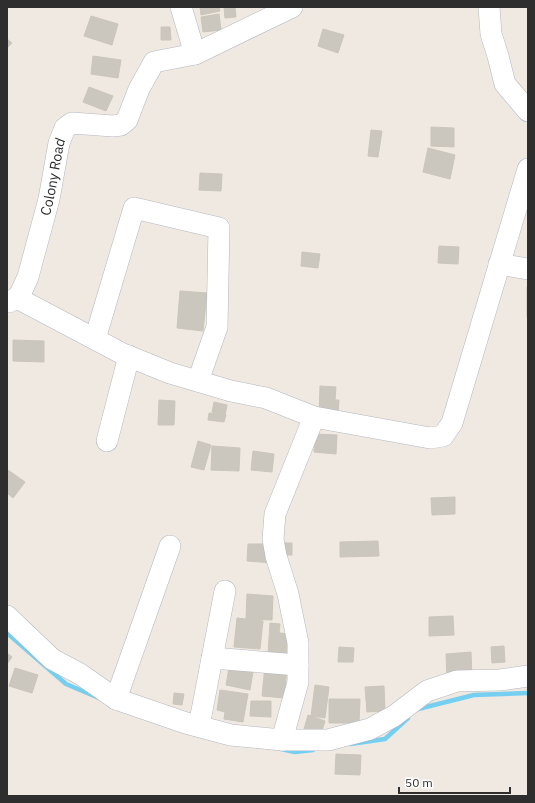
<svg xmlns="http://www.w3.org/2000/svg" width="535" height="803" viewBox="0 0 535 803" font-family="'IBM Plex Sans',sans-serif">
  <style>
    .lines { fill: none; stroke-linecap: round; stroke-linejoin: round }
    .stream { stroke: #75cff0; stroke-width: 4.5 }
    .building { fill: #cbc7bf; stroke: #cbc5ba }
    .minor-casing { stroke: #b4b7c1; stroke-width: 22 }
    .minor { stroke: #fff; stroke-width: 21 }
    .labels { text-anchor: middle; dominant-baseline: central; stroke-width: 3.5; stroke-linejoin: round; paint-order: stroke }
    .street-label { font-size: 14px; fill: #2e2e2e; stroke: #fff }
  </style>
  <rect width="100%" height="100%" fill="#efe9e1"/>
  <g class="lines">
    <!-- stream -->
    <g class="stream">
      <path d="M7,633L66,684L99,698"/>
      <path d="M418,709L474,695L528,693"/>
      <path d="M350,744L385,739L408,718"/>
      <path d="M281,749L295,752L313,750"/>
    </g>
  </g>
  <!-- building -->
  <g class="building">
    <path d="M200,7H219L220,11L201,15Z"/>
    <path d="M224,7H235L236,17L225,18Z"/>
    <path d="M219,14L221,30L203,32L201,17Z"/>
    <path d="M91,16L118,24L112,45L84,36Z"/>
    <path d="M161,27H170L171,40H161Z"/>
    <path d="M323,29L344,35L338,53L318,46Z"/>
    <path d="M7,39L12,43L7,48Z"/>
    <path d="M93,56L121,60L118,78L91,74Z"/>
    <path d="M89,87L113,96L106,111L83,102Z"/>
    <path d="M431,127L454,128V147L431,146Z"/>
    <path d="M371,130L382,131L378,157L368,156Z"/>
    <path d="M428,148L455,155L450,179L423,172Z"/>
    <path d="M200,173L222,174L221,191L199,190Z"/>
    <path d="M439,246L459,247L458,264L438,263Z"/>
    <path d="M302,252L320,254L318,268L301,266Z"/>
    <rect x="527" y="287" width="1" height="30"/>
    <path d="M180,291L207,293L203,331L177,328Z"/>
    <path d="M13,340L44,341V362L13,361Z"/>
    <path d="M320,386L336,387L335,400H339L338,414H319Z"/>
    <path d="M159,400L175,401L174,425H158Z"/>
    <path d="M214,402L227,405L225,415L212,412Z"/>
    <path d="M209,413L226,415L224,422L208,420Z"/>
    <path d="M315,434L337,435L336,454L314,452Z"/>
    <path d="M198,441L211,445L204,470L191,467Z"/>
    <path d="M212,446L240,448L239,471L211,470Z"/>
    <path d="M253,451L274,454L272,472L251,470Z"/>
    <path d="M7,470H8L25,482L13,498L7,493Z"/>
    <path d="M455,497V514L432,515L431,498Z"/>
    <path d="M378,541L379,556L340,557V542Z"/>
    <rect x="281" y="543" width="11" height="12"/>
    <path d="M248,544H264V554H274L273,563L247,561Z"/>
    <path d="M247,594L273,596L272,620L246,619Z"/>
    <path d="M453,616L454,635L429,636V617Z"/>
    <path d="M237,618L263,621L260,649L234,647Z"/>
    <path d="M270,623L280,624L279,633L290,634L289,655L268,654Z"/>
    <path d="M504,646L505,662L492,663L491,647Z"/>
    <path d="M339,647L354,648L353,662H338Z"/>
    <path d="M471,652L472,678L447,679L446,654Z"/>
    <path d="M7,653L12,657L7,664Z"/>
    <path d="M265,666L287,668L284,698L262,696Z"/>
    <path d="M15,668L38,675L32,693L9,686Z"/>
    <path d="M229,668L253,672L250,690L226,685Z"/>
    <path d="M315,685L329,687L325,718L311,716Z"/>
    <path d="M384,686L385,711L367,712L365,687Z"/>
    <path d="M220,690L248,694L243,722L224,719L225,712L217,710Z"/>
    <path d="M174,693L184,694L182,705L173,704Z"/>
    <path d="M329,699H360L359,723H329Z"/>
    <path d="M251,701H271V717L250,716Z"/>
    <path d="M308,715L325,721L321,734L304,729Z"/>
    <path d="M336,754L361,755L360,775L335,774Z"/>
  </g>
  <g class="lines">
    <defs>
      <g id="minor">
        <path d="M181,7L195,54"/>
        <path d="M489,7L491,34L498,56L505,84L528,111"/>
        <path d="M499,264L528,269"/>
        <path d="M17,298L123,354L170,373L231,391L266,398L314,417L430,438L443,436L452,423L528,169"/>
        <path id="s1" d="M7,302H9L17,298L21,292L28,277L49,199L59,143L65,128L72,123L113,126L121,125L127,120L139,89L154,62L195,54L292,7"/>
        <path d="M95,339L134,208L219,228L217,327L198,381"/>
        <path d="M107,441L129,356"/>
        <path d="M7,616L52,659L80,674L116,699L186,723L231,735L282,740H328L370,729L394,716L427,691L457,681L500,680L528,676"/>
        <path d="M212,658L298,665"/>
        <path d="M116,699L170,546"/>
        <path d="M199,726L225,591"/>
        <path d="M282,740L298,682V643L288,594L276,556L273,539L275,514L314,417"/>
      </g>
    </defs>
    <!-- minor casing -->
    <use href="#minor" class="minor-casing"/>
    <!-- minor -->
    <use href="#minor" class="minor"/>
  </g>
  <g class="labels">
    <!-- street labels -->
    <g class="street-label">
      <text stroke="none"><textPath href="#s1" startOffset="138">Colony Road</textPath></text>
    </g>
  </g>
  <!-- border -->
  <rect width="535" height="803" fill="none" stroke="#2e2e2e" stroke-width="16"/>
  <!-- scale -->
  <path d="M399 787v6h111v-6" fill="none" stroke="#2e2e2e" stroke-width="2"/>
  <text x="405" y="787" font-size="12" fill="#2e2e2e" stroke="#ffffff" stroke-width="3" paint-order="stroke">50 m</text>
</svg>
